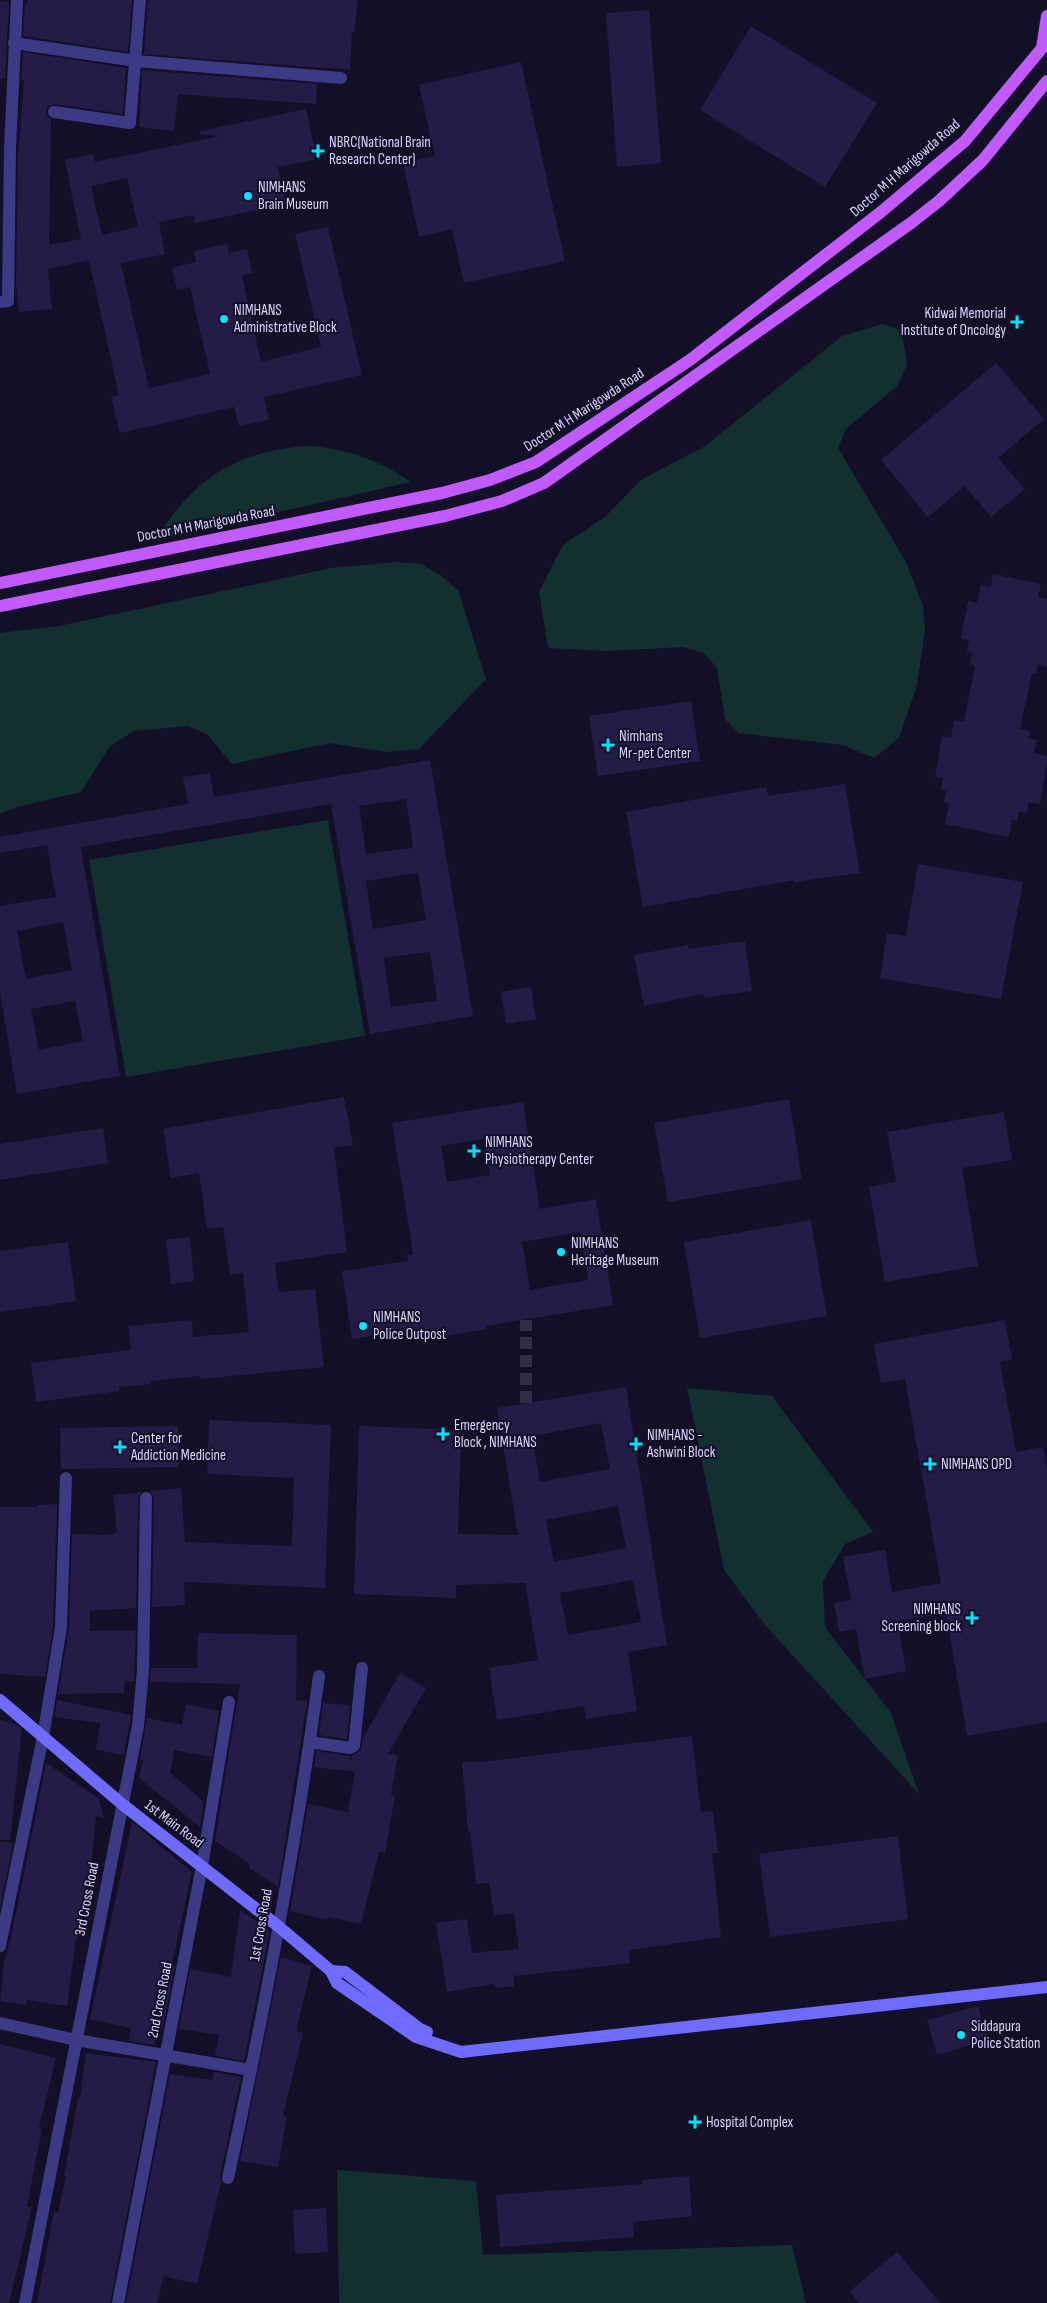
<svg xmlns="http://www.w3.org/2000/svg" width="1047" height="2303" viewBox="0 0 1047 2303" font-family="'Sofia Sans Condensed',sans-serif">
  <style>
    .green { fill: #12302f }
    .building { fill: #241b47; fill-rule: evenodd }
    .lines { fill: none; stroke-linecap: round; stroke-linejoin: round }
    .street-tunnel { stroke: #312d47; stroke-width: 12; stroke-dasharray: 12 6; stroke-linecap: butt }
    .street { stroke: #3d3a85; stroke-width: 12 }
    .secondary { stroke: #6f6bff; stroke-width: 12 }
    .primary { stroke: #c25bff; stroke-width: 12 }
    .poi-dot { fill: #00e5ff; stroke: #130f26; stroke-width: 2 }
    .labels { text-anchor: middle; dominant-baseline: central; stroke-width: 4; stroke-linejoin: round; paint-order: stroke }
    .poi-label { font-size: 15px; fill: #d9d4ff; stroke: #130f26; text-anchor: start }
    .street-label { font-size: 15px; fill: #d9d4ff; stroke: #130f26 }
  </style>
  <rect width="100%" height="100%" fill="#130f26"/>
  <!-- green -->
  <g class="green">
    <path d="M882,324L902,331L907,365L897,386L846,429L838,448L907,564L923,606L925,629L917,685L899,738L874,758L843,745L739,733L725,719L717,668L704,653L683,647L606,651L548,648L539,592L563,545L605,517L641,480L705,446L842,336Z"/>
    <path d="M309,446C348,449 379,460 411,482L156,540C192,479 238,450 309,446Z"/>
    <path d="M397,562L421,564L440,575L458,590L486,679L419,749L387,752L330,743L232,764L207,734L188,726L134,731L110,746L81,792L17,807L0,814V633L59,626L331,568Z"/>
    <path d="M328,820L365,1036L126,1077L89,860Z"/>
    <path d="M687,1388L772,1396L873,1532L845,1544L823,1581L825,1627L891,1713L919,1794L765,1625L724,1570Z"/>
    <path d="M337,2170L476,2181L483,2255L792,2245L806,2303H339Z"/>
  </g>
  <!-- building -->
  <g class="building">
    <path d="M28,0H132L128,52L23,36L25,3H28Z"/>
    <path d="M148,0H358L354,32H352L350,69L322,68L144,54Z"/>
    <path d="M0,1L9,2L5,79H0Z"/>
    <path d="M649,10L661,163L617,167L606,13Z"/>
    <path d="M751,26L877,103L825,187L700,110Z"/>
    <path d="M23,52L126,68L123,114L55,104L47,107L46,115L51,119L49,245L81,239L65,160L93,154L95,162L220,136L200,134V131L306,109L317,159L278,167L286,204L195,223L193,215L159,222L165,254L121,263L149,388L210,374L190,287L177,290L172,268L196,262L194,251L227,244L229,253L247,249L252,273L242,275L261,362L321,347L295,234L328,227L362,375L264,397L269,420L239,426L234,407L120,433L111,397L119,395L89,260L48,269L52,309L19,312L16,285L18,154L24,80H21ZM127,178L138,227L102,235L91,186Z"/>
    <path d="M521,62L565,261L464,283L452,229L419,237L403,163L435,156L419,85Z"/>
    <path d="M142,70L317,84L316,104L178,94L174,131L139,127Z"/>
    <path d="M996,363L1044,419L998,458L1025,489L991,517L965,486L928,517L881,460Z"/>
    <path d="M993,574L1041,584L1038,597L1047,599V667L1038,665L1036,674L1032,673L1020,729L1030,731L1028,738L1037,740L1034,753L1047,756V764L1040,804L1029,802L1027,813L1019,811L1017,821L1012,820L1009,837L945,824L949,803L944,802L946,791L941,790L943,778L935,777L942,736L951,738L954,720L964,722L975,666L970,664L972,653L967,652L969,640L961,639L968,601L977,603L981,585L991,587Z"/>
    <path d="M691,701L700,761L598,776L589,716Z"/>
    <path d="M430,760L473,1016L370,1034L331,804L81,847L120,1076L17,1094L0,993V906L56,897L47,845L0,853V837L188,804L183,777L210,773L214,797ZM406,799L413,848L366,854L359,806ZM418,873L426,920L373,929L366,881ZM63,922L72,970L26,979L17,931ZM430,952L437,1001L391,1007L384,958ZM75,1001L83,1041L39,1050L31,1009Z"/>
    <path d="M845,784L860,873L794,882V880L643,907L626,812L766,787L768,796Z"/>
    <path d="M918,864L1023,882L1001,999L880,978L887,933L906,936Z"/>
    <path d="M745,941L752,991L704,998L703,994L644,1006L634,955L688,945L689,949Z"/>
    <path d="M531,987L536,1019L506,1024L501,992Z"/>
    <path d="M344,1097L353,1145L334,1148L347,1252L275,1263L279,1292L315,1289L324,1367L200,1379V1376L151,1381V1384L119,1387V1391L36,1402L31,1363L131,1350L128,1326L192,1320L193,1337L249,1332L243,1273L230,1275L223,1227L207,1229L199,1173L171,1178L163,1129Z"/>
    <path d="M789,1099L802,1179L668,1202L654,1123Z"/>
    <path d="M523,1102L540,1209L596,1199L613,1305L486,1326L487,1329L421,1340L420,1329L352,1339L342,1271L408,1261L407,1255L413,1254L392,1123ZM483,1139L490,1175L447,1182L441,1146ZM580,1232L588,1280L530,1290L522,1242Z"/>
    <path d="M1004,1112L1012,1160L962,1168L978,1266L885,1282L869,1187L896,1182L887,1132Z"/>
    <path d="M103,1128L108,1163L0,1180V1144Z"/>
    <path d="M811,1220L827,1316L700,1338L684,1242Z"/>
    <path d="M190,1237L194,1281L171,1284L166,1240Z"/>
    <path d="M68,1242L76,1301L0,1312V1251Z"/>
    <path d="M1005,1320L1012,1359L1000,1362L1016,1452L1043,1447L1047,1469V1722L967,1736L946,1613L898,1621L906,1671L865,1679L856,1629L839,1632L834,1603L851,1600L843,1557L885,1550L892,1592L941,1583L905,1379L881,1383L874,1344Z"/>
    <path d="M626,1387L667,1645L628,1652L637,1711L586,1719L584,1706L497,1720L489,1668L538,1660L525,1583L456,1585V1598L354,1594L359,1426L461,1430L458,1534L518,1535L497,1408ZM601,1423L610,1469L540,1482L532,1436ZM618,1506L626,1548L554,1562L546,1520ZM633,1580L641,1622L568,1635L560,1593Z"/>
    <path d="M209,1420L331,1425L325,1588L184,1582L185,1605L152,1607L154,1498L150,1491L181,1488L185,1542L292,1546L294,1478L207,1474Z"/>
    <path d="M178,1426L179,1467L61,1469L60,1428Z"/>
    <path d="M141,1492L138,1498L136,1608L90,1611V1631H136L134,1681H125L124,1693L58,1694L69,1627L72,1534L113,1535V1533H117L113,1495Z"/>
    <path d="M57,1504L53,1626L45,1677L0,1674V1507H37V1505Z"/>
    <path d="M198,1633L297,1635L296,1700L307,1701L278,1887L249,1868V1863L215,1841L240,1684L150,1682L151,1668H197Z"/>
    <path d="M400,1673L426,1688L388,1754L398,1755L391,1795L395,1796L385,1853L379,1852L361,1924L328,1917L327,1920L290,1911L308,1804L348,1812L355,1772L314,1767L316,1751L350,1756V1761L353,1755L361,1750L363,1738Z"/>
    <path d="M57,1700L131,1715L124,1755L96,1750L100,1723L55,1717Z"/>
    <path d="M323,1703L350,1705L347,1739L319,1735Z"/>
    <path d="M186,1704L219,1711L212,1757L174,1750L170,1773L204,1802L200,1827L139,1778L143,1760L140,1759L147,1718L182,1725Z"/>
    <path d="M0,1720L15,1724L22,1729L10,1840H0Z"/>
    <path d="M692,1736L701,1812L713,1811L718,1853H712L721,1937L629,1950L630,1963L514,1976V1986L495,1988L494,1984L447,1992L436,1923L467,1919L472,1953L519,1949L514,1913L494,1916L489,1883L476,1884L470,1831L468,1832L462,1762H482Z"/>
    <path d="M46,1763L98,1798L104,1818L96,1816L89,1887H86L78,1938H76L67,2006L27,2000L26,2005L0,2001L4,1963L11,1937Z"/>
    <path d="M132,1822L192,1872L172,1965H175L163,2027L158,2026L154,2045L129,2041L131,2028L90,2019Z"/>
    <path d="M898,1836L908,1919L770,1937L759,1854Z"/>
    <path d="M0,1841L13,1843L1,1903H0Z"/>
    <path d="M240,1910L268,1929L269,1934L244,2061L215,2056L219,2035L179,2029L190,1969L231,1977Z"/>
    <path d="M281,1957L312,1966L296,2031L303,2033L283,2116L287,2117L278,2167L240,2161Z"/>
    <path d="M978,2006L988,2040L937,2055L927,2020Z"/>
    <path d="M0,2044L56,2058L39,2128L42,2129L27,2206L32,2207L9,2303H0Z"/>
    <path d="M86,2053L156,2062L110,2303H37L54,2212L58,2213L66,2176H64L78,2098H80Z"/>
    <path d="M214,2072L241,2077L220,2176L221,2182L197,2284L164,2276L157,2303H126L170,2074L213,2080Z"/>
    <path d="M689,2176L692,2216L633,2222L634,2237L500,2247L496,2195L643,2184L642,2180Z"/>
    <path d="M326,2208L328,2252L295,2254L293,2210Z"/>
    <path d="M897,2252L940,2303H859L850,2291Z"/>
  </g>
  <g class="lines">
    <!-- street-tunnel -->
    <path class="street-tunnel" d="M526,1403V1320"/>
    <!-- street -->
    <g class="street">
      <path d="M14,43L136,61L341,78"/>
      <path d="M54,112L130,123L140,0"/>
      <path d="M0,302L8,301L10,148L17,0"/>
      <path d="M310,1742L350,1748L354,1746L362,1668"/>
      <path d="M0,1946L43,1737L61,1627L66,1478"/>
      <path d="M0,2023L76,2040L251,2070"/>
      <path d="M228,2178C264,2013 296,1845 319,1676"/>
      <path d="M25,2303L138,1726L143,1670L146,1498"/>
      <path d="M118,2303L202,1866L229,1702"/>
    </g>
    <!-- secondary -->
    <g class="secondary">
      <path d="M0,1700L122,1804L278,1926L331,1971L337,1983L416,2037L461,2052L1047,1987"/>
      <path d="M331,1971L345,1972L420,2029L427,2032"/>
    </g>
    <!-- primary -->
    <g class="primary">
      <path d="M1042,48L1047,16"/>
      <path d="M0,583L442,493L490,480L536,462L690,360L881,212L965,141L1047,42"/>
      <path d="M0,606L445,516L502,501L544,483L911,223L939,201L983,160L1047,81"/>
    </g>
  </g>
  <!-- markers -->
  <g class="poi-dot">
    <path d="M315.5 143.5h5v5h5v5h-5v5h-5v-5h-5v-5h5z"/>
    <circle cx="248" cy="196" r="5"/>
    <circle cx="224" cy="319" r="5"/>
    <path d="M1014.5 314.5h5v5h5v5h-5v5h-5v-5h-5v-5h5z"/>
    <path d="M605.5 737.5h5v5h5v5h-5v5h-5v-5h-5v-5h5z"/>
    <path d="M471.5 1143.5h5v5h5v5h-5v5h-5v-5h-5v-5h5z"/>
    <circle cx="561" cy="1252" r="5"/>
    <circle cx="363" cy="1326" r="5"/>
    <path d="M440.5 1426.5h5v5h5v5h-5v5h-5v-5h-5v-5h5z"/>
    <path d="M633.5 1436.5h5v5h5v5h-5v5h-5v-5h-5v-5h5z"/>
    <path d="M117.5 1439.5h5v5h5v5h-5v5h-5v-5h-5v-5h5z"/>
    <path d="M927.5 1456.5h5v5h5v5h-5v5h-5v-5h-5v-5h5z"/>
    <path d="M969.5 1610.5h5v5h5v5h-5v5h-5v-5h-5v-5h5z"/>
    <circle cx="961" cy="2035" r="5"/>
    <path d="M692.5 2114.5h5v5h5v5h-5v5h-5v-5h-5v-5h5z"/>
  </g>
  <g class="labels">
    <!-- poi labels -->
    <g class="poi-label">
      <text x="329" y="142">NBRC(National Brain<tspan x="329" dy="17">Research Center)</tspan></text>
      <text x="258" y="187">NIMHANS<tspan x="258" dy="17">Brain Museum</tspan></text>
      <text x="234" y="310">NIMHANS<tspan x="234" dy="17">Administrative Block</tspan></text>
      <text x="1006" y="313" text-anchor="end">Kidwai Memorial<tspan x="1006" dy="17">Institute of Oncology</tspan></text>
      <text x="619" y="736">Nimhans<tspan x="619" dy="17">Mr-pet Center</tspan></text>
      <text x="485" y="1142">NIMHANS<tspan x="485" dy="17">Physiotherapy Center</tspan></text>
      <text x="571" y="1243">NIMHANS<tspan x="571" dy="17">Heritage Museum</tspan></text>
      <text x="373" y="1317">NIMHANS<tspan x="373" dy="17">Police Outpost</tspan></text>
      <text x="454" y="1425">Emergency<tspan x="454" dy="17">Block , NIMHANS</tspan></text>
      <text x="647" y="1435">NIMHANS -<tspan x="647" dy="17">Ashwini Block</tspan></text>
      <text x="131" y="1438">Center for<tspan x="131" dy="17">Addiction Medicine</tspan></text>
      <text x="941" y="1464">NIMHANS OPD</text>
      <text x="961" y="1609" text-anchor="end">NIMHANS<tspan x="961" dy="17">Screening block</tspan></text>
      <text x="971" y="2026">Siddapura<tspan x="971" dy="17">Police Station</tspan></text>
      <text x="706" y="2122">Hospital Complex</text>
    </g>
    <!-- street labels -->
    <g class="street-label">
      <text transform="translate(905 168) rotate(-41)">Doctor M H Marigowda Road</text>
      <text transform="translate(584 410) rotate(-33)">Doctor M H Marigowda Road</text>
      <text transform="translate(206 524) rotate(-11)">Doctor M H Marigowda Road</text>
      <text transform="translate(174 1824) rotate(37)">1st Main Road</text>
      <text transform="translate(87 1899) rotate(-79)">3rd Cross Road</text>
      <text transform="translate(261 1925) rotate(-80)">1st Cross Road</text>
      <text transform="translate(160 2000) rotate(-79)">2nd Cross Road</text>
    </g>
  </g>
</svg>
